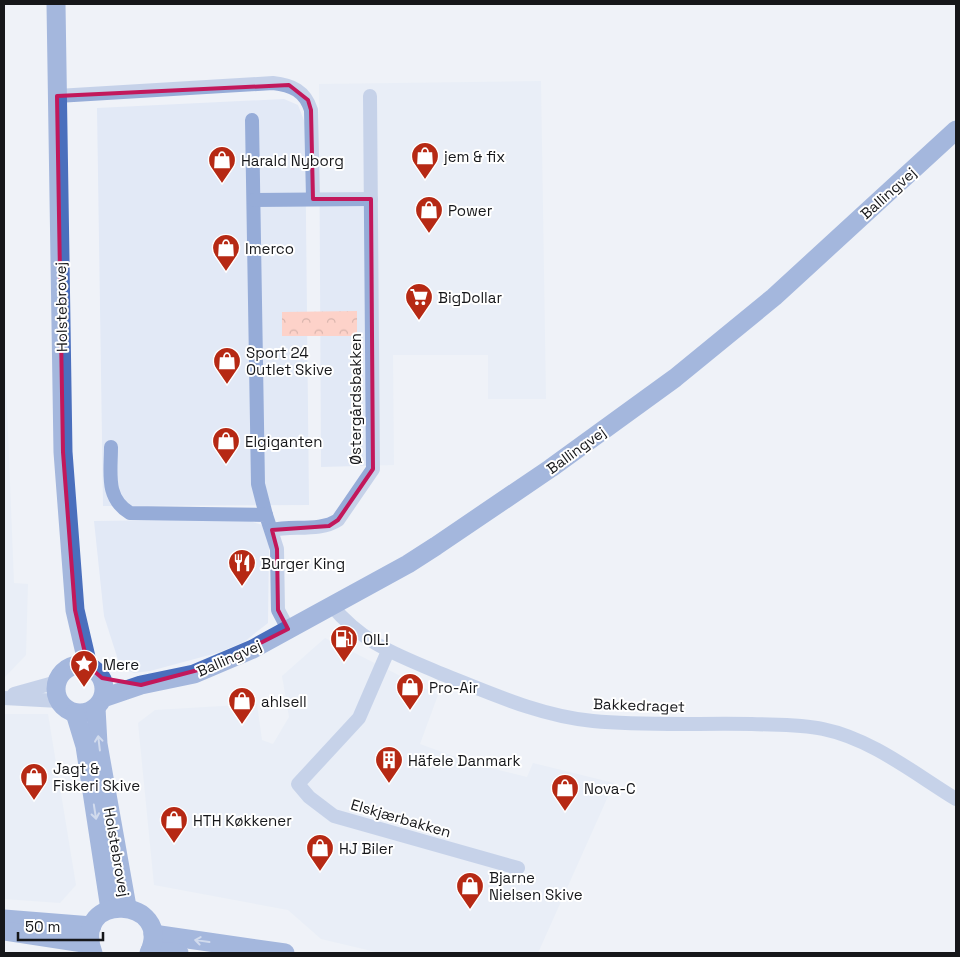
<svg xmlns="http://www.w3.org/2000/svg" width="960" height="957" viewBox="0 0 960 957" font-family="'Space Grotesk',sans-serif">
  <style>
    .built { fill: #e2e9f6 }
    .park { fill: url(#park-crowns) }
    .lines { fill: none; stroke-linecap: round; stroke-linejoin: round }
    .minor { stroke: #96acd8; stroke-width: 14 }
    .major { stroke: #4a6fbd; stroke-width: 19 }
    .oneway { stroke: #aebee1 }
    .marked { fill: none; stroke: #c2185b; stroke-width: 4; stroke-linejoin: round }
    .labels { text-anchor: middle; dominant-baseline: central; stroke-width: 4; stroke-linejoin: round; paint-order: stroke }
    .poi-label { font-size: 15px; fill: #16171a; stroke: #fff; text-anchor: start }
    .street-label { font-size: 15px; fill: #16171a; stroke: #fff }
  </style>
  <defs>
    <pattern id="park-crowns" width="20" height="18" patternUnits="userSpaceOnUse" patternTransform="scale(1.25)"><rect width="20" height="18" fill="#fdd2c9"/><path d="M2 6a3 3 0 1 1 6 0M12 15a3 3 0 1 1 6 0" fill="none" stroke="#d8b4ac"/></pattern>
  </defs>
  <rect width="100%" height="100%" fill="#eff2f8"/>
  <!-- built -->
  <g class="built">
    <path d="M541,81L546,399H488V355H393L394,465L321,467L319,84Z"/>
    <path d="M284,99L298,105L305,123L309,505L103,506L97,108Z"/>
    <path d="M4,333L14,583L28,584L26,655L4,678Z"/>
    <path d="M245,519L262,525L269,547L268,623L244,642L217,653L150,671L134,673L120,666L104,616L94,521Z"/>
    <path d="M325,638L438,695L420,744L478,765L527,777L533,763L614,783L538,953H380L321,939L288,910L154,885L138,723L155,710L257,704L262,740L273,744L289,717L282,676Z"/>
    <path d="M4,714H48L76,885L60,903L4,899Z"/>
  </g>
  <!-- park -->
  <path class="park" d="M357,311V336H282V312Z"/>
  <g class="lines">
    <!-- minor -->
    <g class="minor">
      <path d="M57,96L273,83C292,85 305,91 311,110L313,199"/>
      <path d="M252,120L258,484L266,515"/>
      <path d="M254,200L371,199"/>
      <path d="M111,447C111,473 105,498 130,513L266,515L277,549L278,610L288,629"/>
      <path d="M272,530C292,525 320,532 338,520L373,469L370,96"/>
      <path d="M331,605C365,645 396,654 442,674C490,693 540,716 593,721C645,726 699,723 752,724C775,725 800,724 823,729C872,739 915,774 956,799"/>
      <path d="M388,651L359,718L298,784L309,797L334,816L518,868"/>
      <path d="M14,694L57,682"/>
      <path d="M4,698L59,701"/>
    </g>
    <!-- major -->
    <g class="major">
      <path d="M56,4L63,452L75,610L88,666"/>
      <circle cx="80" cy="689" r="24"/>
      <path d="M103,698L141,685L194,674L253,649L408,564L436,546L551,468L675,378L774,297L956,130"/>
      <path d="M96,708L98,744L127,907"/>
      <path d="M75,713L85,746L110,909"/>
      <path d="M4,919L92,926"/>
      <path d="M5,931L90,944"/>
      <path d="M153,934L285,953"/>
      <path d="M150,951L179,953"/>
      <path d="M93,953C70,890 175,897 149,953"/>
    </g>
  </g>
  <!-- one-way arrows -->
  <defs><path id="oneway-shaft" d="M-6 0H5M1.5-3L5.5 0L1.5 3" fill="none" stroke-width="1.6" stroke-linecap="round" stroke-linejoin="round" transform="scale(1.25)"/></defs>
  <g class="oneway">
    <use href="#oneway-shaft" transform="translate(99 743) rotate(-97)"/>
    <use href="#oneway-shaft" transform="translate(95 812) rotate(81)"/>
    <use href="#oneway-shaft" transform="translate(202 941) rotate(-172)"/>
  </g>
  <!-- marked area -->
  <path d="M0 0H960V957H0ZM289,85L308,100L311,110L313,199H371L373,469L338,520L329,526L272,530L277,549L278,610L288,629L217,665L141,685L102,678L88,666L75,610L63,452L57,96Z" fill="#eff2f8" fill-opacity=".55" fill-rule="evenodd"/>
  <path class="marked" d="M289,85L308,100L311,110L313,199H371L373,469L338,520L329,526L272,530L277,549L278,610L288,629L217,665L141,685L102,678L88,666L75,610L63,452L57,96Z"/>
  <!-- icons -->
  <defs>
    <symbol id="shop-pin" viewBox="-11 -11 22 30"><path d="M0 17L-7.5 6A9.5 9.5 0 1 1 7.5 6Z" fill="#b62914" stroke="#fff"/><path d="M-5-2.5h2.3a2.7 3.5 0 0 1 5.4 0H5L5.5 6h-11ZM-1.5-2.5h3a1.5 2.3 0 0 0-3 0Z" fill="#fff"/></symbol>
    <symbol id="supermarket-pin" viewBox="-11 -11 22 30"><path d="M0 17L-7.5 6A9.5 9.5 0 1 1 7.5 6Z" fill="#b62914" stroke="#fff"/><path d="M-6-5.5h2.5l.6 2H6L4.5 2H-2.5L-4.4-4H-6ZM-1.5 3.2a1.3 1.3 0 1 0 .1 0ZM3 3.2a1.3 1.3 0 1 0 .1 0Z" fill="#fff"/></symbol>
    <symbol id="restaurant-pin" viewBox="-11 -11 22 30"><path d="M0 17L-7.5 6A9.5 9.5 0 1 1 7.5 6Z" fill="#b62914" stroke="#fff"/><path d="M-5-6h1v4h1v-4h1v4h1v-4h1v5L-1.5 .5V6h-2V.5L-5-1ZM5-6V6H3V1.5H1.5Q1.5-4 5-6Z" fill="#fff"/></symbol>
    <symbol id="fuel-pin" viewBox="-11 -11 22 30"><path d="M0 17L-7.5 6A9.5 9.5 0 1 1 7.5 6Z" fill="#b62914" stroke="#fff"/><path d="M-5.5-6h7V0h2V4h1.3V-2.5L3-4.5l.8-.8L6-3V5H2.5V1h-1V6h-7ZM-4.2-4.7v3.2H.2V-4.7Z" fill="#fff"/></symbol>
    <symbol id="sight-pin" viewBox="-11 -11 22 30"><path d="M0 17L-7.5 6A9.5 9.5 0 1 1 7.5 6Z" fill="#b62914" stroke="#fff"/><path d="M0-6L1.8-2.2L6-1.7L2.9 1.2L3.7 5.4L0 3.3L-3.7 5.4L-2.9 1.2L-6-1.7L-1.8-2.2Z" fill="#fff"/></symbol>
    <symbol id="building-pin" viewBox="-11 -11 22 30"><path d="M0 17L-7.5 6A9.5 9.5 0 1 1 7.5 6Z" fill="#b62914" stroke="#fff"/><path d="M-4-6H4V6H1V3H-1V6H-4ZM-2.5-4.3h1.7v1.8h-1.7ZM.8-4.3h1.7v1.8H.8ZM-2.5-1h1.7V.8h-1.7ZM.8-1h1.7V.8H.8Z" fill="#fff"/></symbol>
  </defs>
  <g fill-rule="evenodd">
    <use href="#shop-pin" x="409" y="140" width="32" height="43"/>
    <use href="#shop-pin" x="206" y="144" width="32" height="43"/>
    <use href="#shop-pin" x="413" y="194" width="32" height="43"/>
    <use href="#shop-pin" x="210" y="232" width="32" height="43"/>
    <use href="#supermarket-pin" x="403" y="281" width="32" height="43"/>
    <use href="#shop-pin" x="211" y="345" width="32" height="43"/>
    <use href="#shop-pin" x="210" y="425" width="32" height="43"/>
    <use href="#restaurant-pin" x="226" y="547" width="32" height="43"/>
    <use href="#fuel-pin" x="328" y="623" width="32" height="43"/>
    <use href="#sight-pin" x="68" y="648" width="32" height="43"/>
    <use href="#shop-pin" x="394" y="671" width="32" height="43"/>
    <use href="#shop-pin" x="226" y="685" width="32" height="43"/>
    <use href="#building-pin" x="373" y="744" width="32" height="43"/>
    <use href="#shop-pin" x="18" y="761" width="32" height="43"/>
    <use href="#shop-pin" x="549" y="772" width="32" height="43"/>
    <use href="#shop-pin" x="158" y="804" width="32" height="43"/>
    <use href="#shop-pin" x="304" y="832" width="32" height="43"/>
    <use href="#shop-pin" x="454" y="870" width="32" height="43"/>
  </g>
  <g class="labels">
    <!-- poi labels -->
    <g class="poi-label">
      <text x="444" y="156">jem &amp; fix</text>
      <text x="241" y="160">Harald Nyborg</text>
      <text x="448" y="210">Power</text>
      <text x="245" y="248">Imerco</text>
      <text x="438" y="297">BigDollar</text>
      <text x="246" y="352">Sport 24<tspan x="246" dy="17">Outlet Skive</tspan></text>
      <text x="245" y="441">Elgiganten</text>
      <text x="261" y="563">Burger King</text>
      <text x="363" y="639">OIL!</text>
      <text x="103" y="664">Mere</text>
      <text x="429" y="687">Pro-Air</text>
      <text x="261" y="701">ahlsell</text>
      <text x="408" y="760">Häfele Danmark</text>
      <text x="53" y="768">Jagt &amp;<tspan x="53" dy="17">Fiskeri Skive</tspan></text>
      <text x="584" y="788">Nova-C</text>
      <text x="193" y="820">HTH Køkkener</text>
      <text x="339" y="848">HJ Biler</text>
      <text x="489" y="877">Bjarne<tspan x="489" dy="17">Nielsen Skive</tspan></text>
    </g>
    <!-- street labels -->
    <g class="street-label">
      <text transform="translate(888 193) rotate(-42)">Ballingvej</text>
      <text transform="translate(61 307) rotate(-91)">Holstebrovej</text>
      <text transform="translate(355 399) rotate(-90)">Østergårdsbakken</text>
      <text transform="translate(576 450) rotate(-36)">Ballingvej</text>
      <text transform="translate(229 658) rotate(-24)">Ballingvej</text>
      <text transform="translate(639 705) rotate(2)">Bakkedraget</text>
      <text transform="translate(401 818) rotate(16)">Elskjærbakken</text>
      <text transform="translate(117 852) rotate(80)">Holstebrovej</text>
    </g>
  </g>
  <!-- border -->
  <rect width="960" height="957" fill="none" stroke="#16171a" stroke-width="10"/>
  <!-- scale -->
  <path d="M18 932v8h85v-8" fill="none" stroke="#16171a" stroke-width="2.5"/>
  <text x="25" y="932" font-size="15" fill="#16171a" stroke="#ffffff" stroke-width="4" paint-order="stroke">50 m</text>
</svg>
